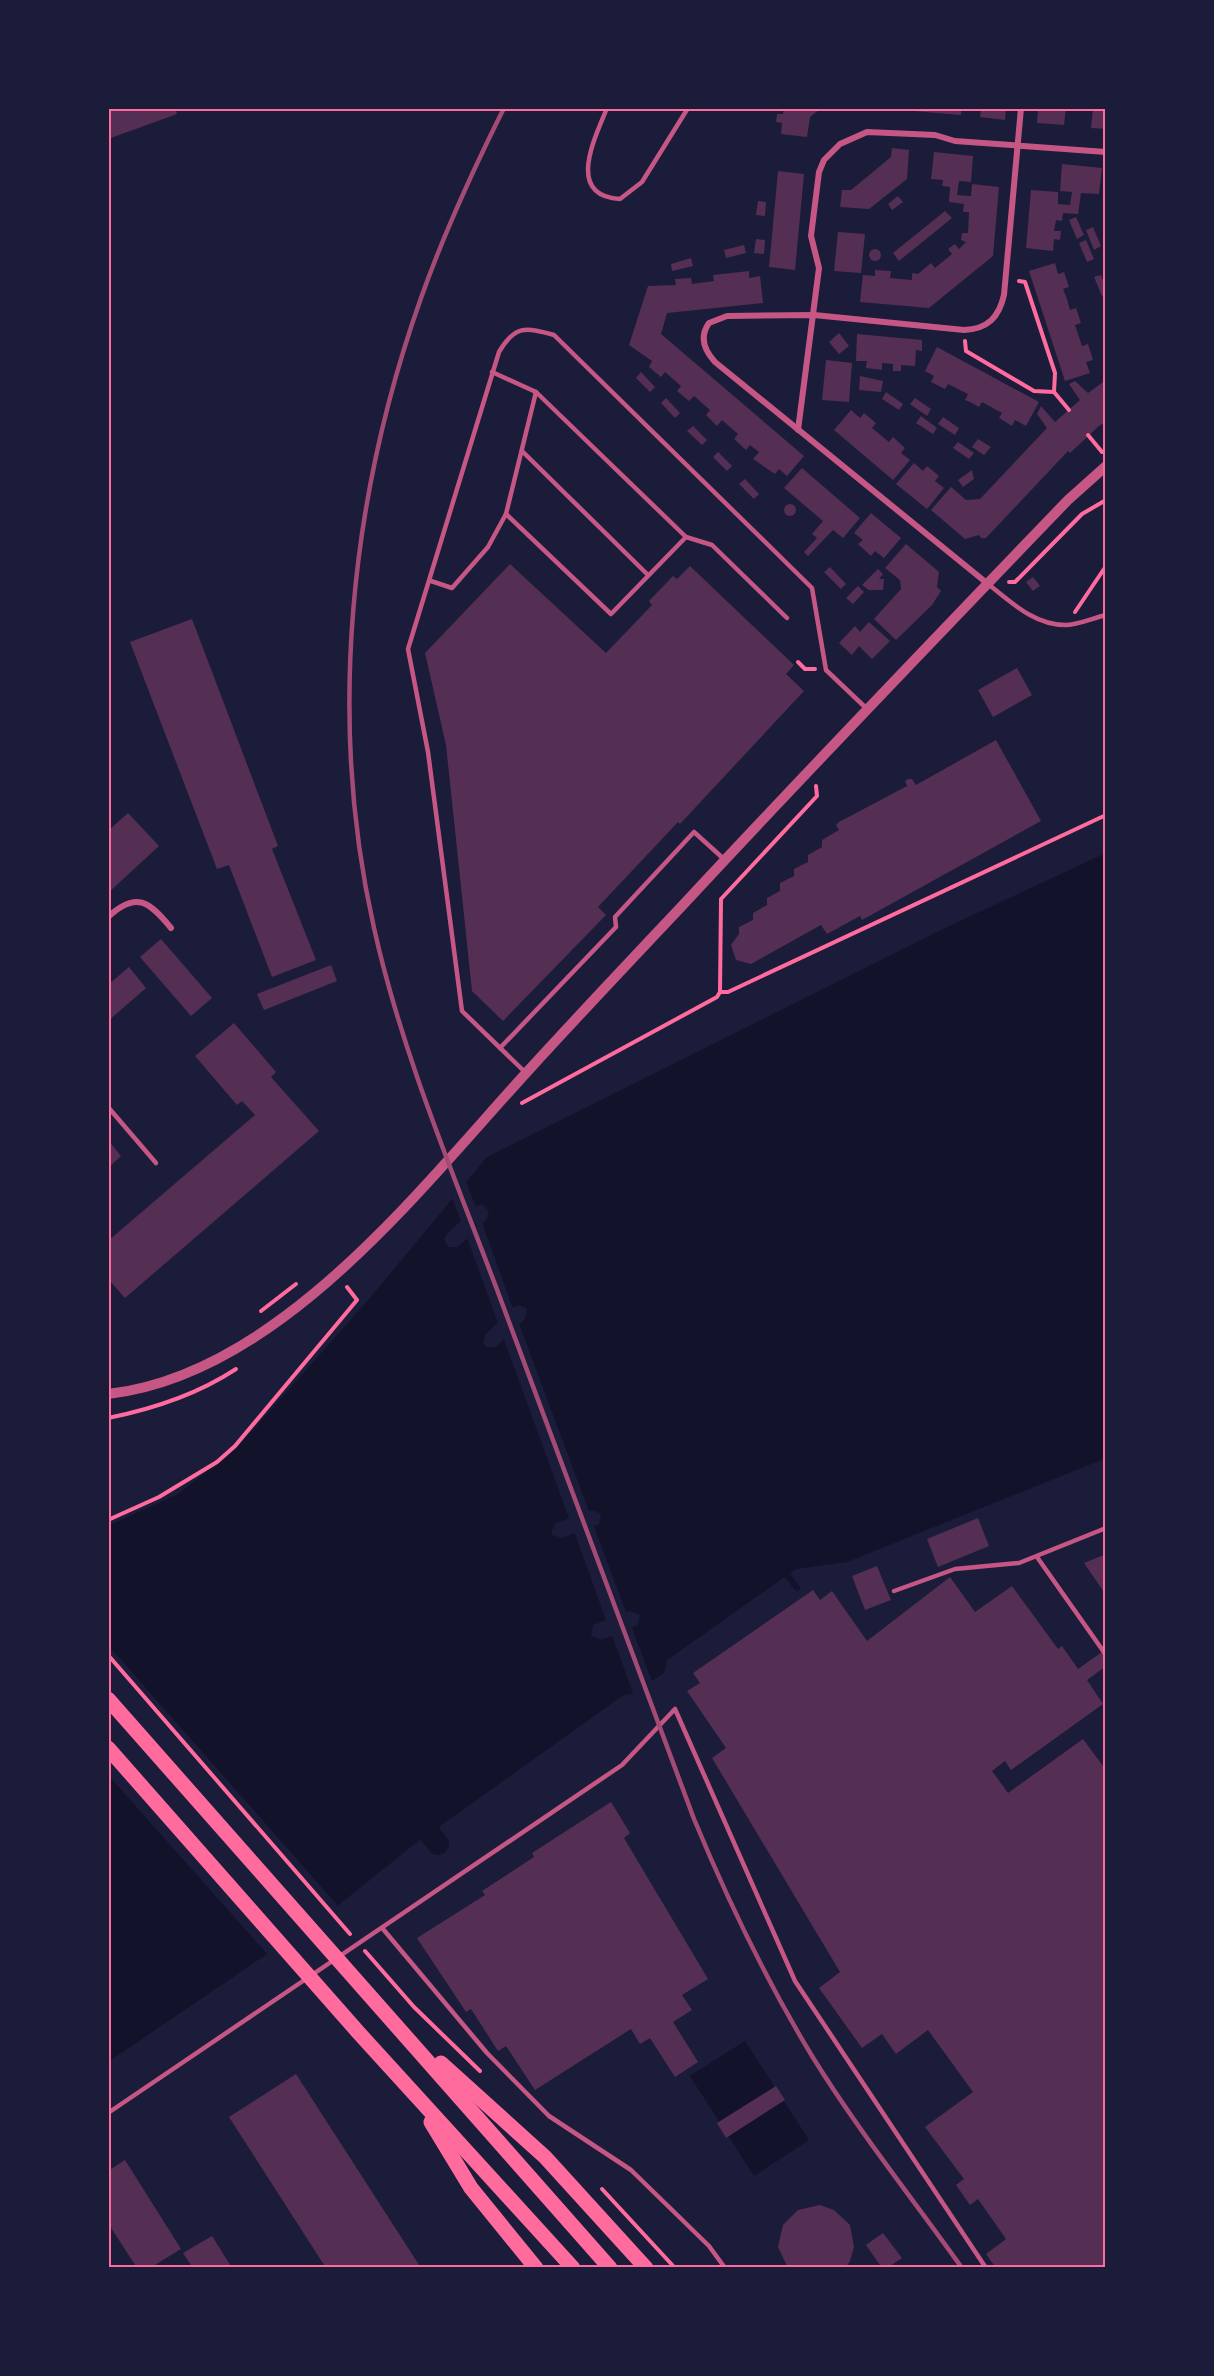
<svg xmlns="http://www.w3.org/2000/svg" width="1214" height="2376" viewBox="0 0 1214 2376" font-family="Signika,sans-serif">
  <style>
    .water { fill: #12122b; fill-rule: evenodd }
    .pier { fill: #1b1b3a }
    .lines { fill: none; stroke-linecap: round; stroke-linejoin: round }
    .stream { stroke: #12122b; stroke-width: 6 }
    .canal { stroke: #12122b; stroke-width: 22 }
    .building { fill: #542f53 }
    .path { stroke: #ff6b9d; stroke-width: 4 }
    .service { stroke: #c65784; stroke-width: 4.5 }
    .minor { stroke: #c65784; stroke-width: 6 }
    .tertiary { stroke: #c65784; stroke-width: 10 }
    .primary { stroke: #ff6b9d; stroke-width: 15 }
    .rail { stroke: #a44b75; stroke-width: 4.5 }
    .neatline { fill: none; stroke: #ff6b9d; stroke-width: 2 }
  </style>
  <rect width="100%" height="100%" fill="#1b1b3a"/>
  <!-- water -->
  <g class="water">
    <path d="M1106,853V1458L847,1562L796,1569L667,1660L664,1673L627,1697L631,1693L622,1696L412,1846L336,1907L108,2062V1526L178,1494L236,1449L370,1298L487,1157L945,928ZM482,1204L489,1211L487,1219L458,1247H448L444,1239L447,1234L476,1206ZM520,1305L527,1309L525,1319L496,1347H486L483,1343L485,1335L514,1307ZM592,1510L601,1514L599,1524L562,1538L552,1535V1529L556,1523ZM630,1611L640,1615L638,1625L601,1640L591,1636L593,1625Z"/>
    <path d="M745,2041L809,2140L754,2176L690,2076Z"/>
  </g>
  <!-- pier -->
  <g class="pier">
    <path d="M465,1179L477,1210L462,1224L451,1195Z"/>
    <path d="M481,1220L514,1311L499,1326L466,1235Z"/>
    <path d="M518,1321L590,1514L570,1521L503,1337Z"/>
    <path d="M593,1524L627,1615L607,1623L574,1531Z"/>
    <path d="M631,1625L653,1684L634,1696L611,1633Z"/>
    <path d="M108,1645L340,1908L269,1956L108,1775Z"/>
  </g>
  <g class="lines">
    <!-- stream -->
    <path class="stream" d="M783,1569L797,1588"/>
    <!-- canal -->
    <path class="canal" d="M411,1810L438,1844"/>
  </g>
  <!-- building -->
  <g class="building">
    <path d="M108,108H175L177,114L108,139Z"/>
    <path d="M784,108H821L810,117L807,137L781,134L782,123L776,122L777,114H783Z"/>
    <path d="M902,108H961V115L902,110Z"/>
    <path d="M981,108H1006L1005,120L980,117Z"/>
    <path d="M1038,108H1066L1064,125L1037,123Z"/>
    <path d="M1093,108H1106V129L1091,128Z"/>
    <path d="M892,148L909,150L907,179L869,209L840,207L842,190H851L856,186L891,157Z"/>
    <path d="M934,152L973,156L971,182L959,181L957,195L971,196L972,184L999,187L993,256L929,308L860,302L863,275L875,276V270L891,271L890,278L912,280V273L918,274L931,263L935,268L952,254L948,249L955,244L959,249L966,242L961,240L962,233H968L969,212H963L964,204L949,202L950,187L942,186L943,180L931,179Z"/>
    <path d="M1062,164L1102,168L1099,194L1081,193L1078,214L1063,213L1062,221L1056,220L1054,231H1061L1060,240L1054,239L1053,251L1026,248L1031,190L1058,192V204L1070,205L1072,192L1060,191Z"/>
    <path d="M778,171L804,174L795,270L769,267Z"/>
    <path d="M898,196L903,202L892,210L888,204Z"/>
    <path d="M758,201L766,202L765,216L756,215Z"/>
    <path d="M945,211L952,218L899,261L893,253Z"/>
    <path d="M1076,217L1084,235L1077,239L1069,220Z"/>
    <path d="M1093,227L1101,246L1094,250L1086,230Z"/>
    <path d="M838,232L865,234L861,273L834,271Z"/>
    <path d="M756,239L765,240L764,254L754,253Z"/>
    <path d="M1086,240L1094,259L1087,262L1079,243Z"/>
    <path d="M744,245L746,253L726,258L724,250Z"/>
    <circle cx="875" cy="255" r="6"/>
    <path d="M691,258L693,266L672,271L671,264Z"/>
    <path d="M1055,263L1058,274L1064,272L1069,287L1063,289L1067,299L1070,310L1076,308L1081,323L1075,325L1082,346L1088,344L1093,360L1086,362L1090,373L1065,381L1029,271Z"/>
    <path d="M749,271V278L760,276L763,303L667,313L661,334L804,456L787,476L779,469L775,474L753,459L759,452L750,445L746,450L734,439L738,434L722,420L717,426L706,415L710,410L694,396L689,401L677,391L681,386L665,372L661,377L649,367L652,361L629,345L648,286L676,285L675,279L691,278L692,284L714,281L713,275Z"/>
    <path d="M1101,275L1106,288V294L1102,296L1094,277Z"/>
    <path d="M839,333L849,346L839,354L829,342Z"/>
    <path d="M857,334L922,340V351L916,350L915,366L901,365V371H893V364L882,363V370L866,368L867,361H856Z"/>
    <path d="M937,347L1039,402L1026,426L1015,420L1012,426L999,418L1002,413L982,402L979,407L972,403L965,400L968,394L948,384L945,389L931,382L934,376L925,371Z"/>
    <path d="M826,360L852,363L849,402L822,400Z"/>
    <path d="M641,372L655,387L650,392L636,378Z"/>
    <path d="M860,376L883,381L881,392L859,390Z"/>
    <path d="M1106,380V423L1100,425L1070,453L1068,451L986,538H981L979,535L965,539L931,510L951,487L966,500L980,499L1047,428L1037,414L1041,406L1055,422L1080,400L1069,384L1075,381L1088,393Z"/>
    <path d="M886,392L903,404L899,410L882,399Z"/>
    <path d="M666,398L680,413L675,418L661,403Z"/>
    <path d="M915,398L931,409L927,416L910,404Z"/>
    <path d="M851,410L860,418L864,413L876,423L872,428L889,442L893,437L905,448L901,453L910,460L893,480L834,430Z"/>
    <path d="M921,416L937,428L933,434L916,423Z"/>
    <path d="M943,417L959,428L955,435L938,424Z"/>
    <path d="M693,426L707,440L702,445L687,431Z"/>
    <path d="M978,439L991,447L984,455L972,447Z"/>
    <path d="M958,442L974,453L969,459L953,448Z"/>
    <path d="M718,452L732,466L727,471L713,457Z"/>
    <path d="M914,463L923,471L927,466L939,476L935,481L944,488L927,509L896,484Z"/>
    <path d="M802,468L860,518L843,538L833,530L808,556L804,552L817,538L812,534L823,521L784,488Z"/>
    <path d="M972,470L974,479L963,487L958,480Z"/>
    <path d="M745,479L759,494L754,499L739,484Z"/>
    <circle cx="790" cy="510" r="6"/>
    <path d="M871,513L901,538L884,558L875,551L871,556L858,544L863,540L854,533Z"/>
    <path d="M906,544L939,572L937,587L941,591L932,605L896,640L874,619L901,589L900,580L885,568Z"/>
    <path d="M510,564L606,653L652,605L649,601L673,576L677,579L690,566L794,665L786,674L804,691L680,824L678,822L598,907L606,915L503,1021L472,991L446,745L425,653Z"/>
    <path d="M830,567L846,584L841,589L824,572Z"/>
    <path d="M878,569L883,574L879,579H884L883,590H869L862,585Z"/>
    <path d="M1033,577L1040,586L1033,591L1026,582Z"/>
    <path d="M858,586L864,592L853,604L846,598Z"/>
    <path d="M192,619L278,846L272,849L316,960L272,977L229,865L217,869L130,642Z"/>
    <path d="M869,622L890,641L872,659L859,646L852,655L839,643L855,626L860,632Z"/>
    <path d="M1017,668L1032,695L993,717L978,690Z"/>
    <path d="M996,740L1041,821L862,920L860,916L827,934L821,925L751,964L736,960L731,945L739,934V927L753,920V913L767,905V898L780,891V883L794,876V869L808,862V855L822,847V840L839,830L836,825L839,822L907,786L905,781L908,779H912L916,785Z"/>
    <path d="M128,813L159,846L108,893V831Z"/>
    <path d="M161,939L212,998L191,1016L140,957Z"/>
    <path d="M331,965L337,981L264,1010L257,994Z"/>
    <path d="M129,967L146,988L108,1021V985Z"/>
    <path d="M234,1023L276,1072L271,1077L319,1131L125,1298L108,1279V1241L255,1115L242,1101L237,1105L195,1056Z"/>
    <path d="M108,1140L121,1156L108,1168Z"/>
    <path d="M978,1518L989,1546L938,1567L927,1539Z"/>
    <path d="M1106,1554V1595L1084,1563Z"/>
    <path d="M877,1566L891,1600L865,1610L852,1576Z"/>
    <path d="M950,1577L975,1612L1012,1586L1058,1649L1062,1646L1078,1669L1106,1649V1666L1087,1680L1103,1704L1011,1770L1005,1761L992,1771L1008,1793L1083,1739L1106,1770V2268H996L986,2254L1006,2239L978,2199L970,2205L956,2185L964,2179L925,2127L973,2092L928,2030L896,2054L882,2034L862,2048L819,1988L840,1972L712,1758L726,1748L687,1691L700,1683L693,1673L813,1590L820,1600L832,1591L867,1641Z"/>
    <path d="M611,1802L630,1833L624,1838L708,1979L682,1995L692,2010L673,2022L698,2062L675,2077L650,2038L640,2044L631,2029L535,2090L506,2046L498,2051L471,2009L466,2012L417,1938L485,1895L482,1891L534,1857L532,1853Z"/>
    <path d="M296,2074L421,2268H326L229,2117Z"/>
    <path d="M776,2086L785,2100L726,2138L717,2123Z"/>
    <path d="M125,2160L181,2249L150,2268H137L108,2223V2171Z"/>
    <path d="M820,2205L834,2210L850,2225L854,2247L850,2261L845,2268H788L778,2247L783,2225L798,2210Z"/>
    <path d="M883,2233L902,2258L887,2268H882L866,2245Z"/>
    <path d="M212,2236L232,2268H193L183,2253Z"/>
  </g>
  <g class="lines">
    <!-- path -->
    <g class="path">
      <path d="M1019,281L1025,282L1055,373L1054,392L1069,410"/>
      <path d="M965,341L966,351L1034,391L1054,392"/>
      <path d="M1088,435L1102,452"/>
      <path d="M1009,582H1015L1082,514L1106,500"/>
      <path d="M1075,612L1106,566"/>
      <path d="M798,662L805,669H815"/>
      <path d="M720,992H728L1106,815"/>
      <path d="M522,1103L717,997L720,992L721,899L817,796L816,786"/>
      <path d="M261,1311L296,1284"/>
      <path d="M108,1418C153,1409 198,1394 236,1369"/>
      <path d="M108,1520L159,1497L217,1462L235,1446L357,1300L347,1287"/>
      <path d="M108,1655L350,1934"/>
      <path d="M365,1951L414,2007L480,2071"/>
      <path d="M602,2189L675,2268"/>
    </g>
    <!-- service -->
    <g class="service">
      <path d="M607,108C595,138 565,196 620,199L642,182L688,108"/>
      <path d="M492,372L536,392L686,537L611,614L506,514"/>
      <path d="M522,451L648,575"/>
      <path d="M686,537L712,545L787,618"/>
      <path d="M431,581L452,588L488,547L506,514L536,392"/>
      <path d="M988,584C1011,602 1034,625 1065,625C1078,625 1093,618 1106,615"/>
      <path d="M500,1048L616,927L615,917L694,832L725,860"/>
      <path d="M526,1073L462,1011L428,752L408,649L499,352C515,325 525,327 554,335L812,588L826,670L866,708"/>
      <path d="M108,1107L156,1163"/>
      <path d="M1037,1557L1106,1655"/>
      <path d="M894,1591L955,1569L1019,1563L1106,1528"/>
      <path d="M383,1929L487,2053L549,2116L631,2170L709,2246L725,2268"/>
      <path d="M108,2113L622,1765L675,1709L795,1981L986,2268"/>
    </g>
    <!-- minor -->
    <g class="minor">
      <path d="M798,430L819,268L811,236L819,172L824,160L840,144L867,132L935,135L955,141L1106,152"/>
      <path d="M988,584L715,362C704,350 699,337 709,323L727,316L814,315L964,330C988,329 999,317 1004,295L1021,108"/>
      <path d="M108,917C136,891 149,901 171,928"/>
    </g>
    <!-- tertiary -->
    <path class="tertiary" d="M108,1394C278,1375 419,1190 527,1072C578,1016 630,961 682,906C809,769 939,634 1068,500L1106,466"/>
    <!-- primary -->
    <g class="primary">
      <path d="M108,1699L610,2268"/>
      <path d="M108,1748L358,2032L573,2268"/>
      <path d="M441,2063L545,2157L646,2268"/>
      <path d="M431,2122L471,2188L536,2268"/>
    </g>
    <!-- rail -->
    <path class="rail" d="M504,108C473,170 444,233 421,298C350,498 327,720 374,928C402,1054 454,1175 499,1295C564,1470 629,1644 694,1819C728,1901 766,1980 812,2056C857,2129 912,2198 962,2268"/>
  </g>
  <!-- border -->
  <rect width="1214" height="2376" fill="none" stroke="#1b1b3a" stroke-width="219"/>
  <rect x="110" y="110" width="994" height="2156" class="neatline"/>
</svg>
